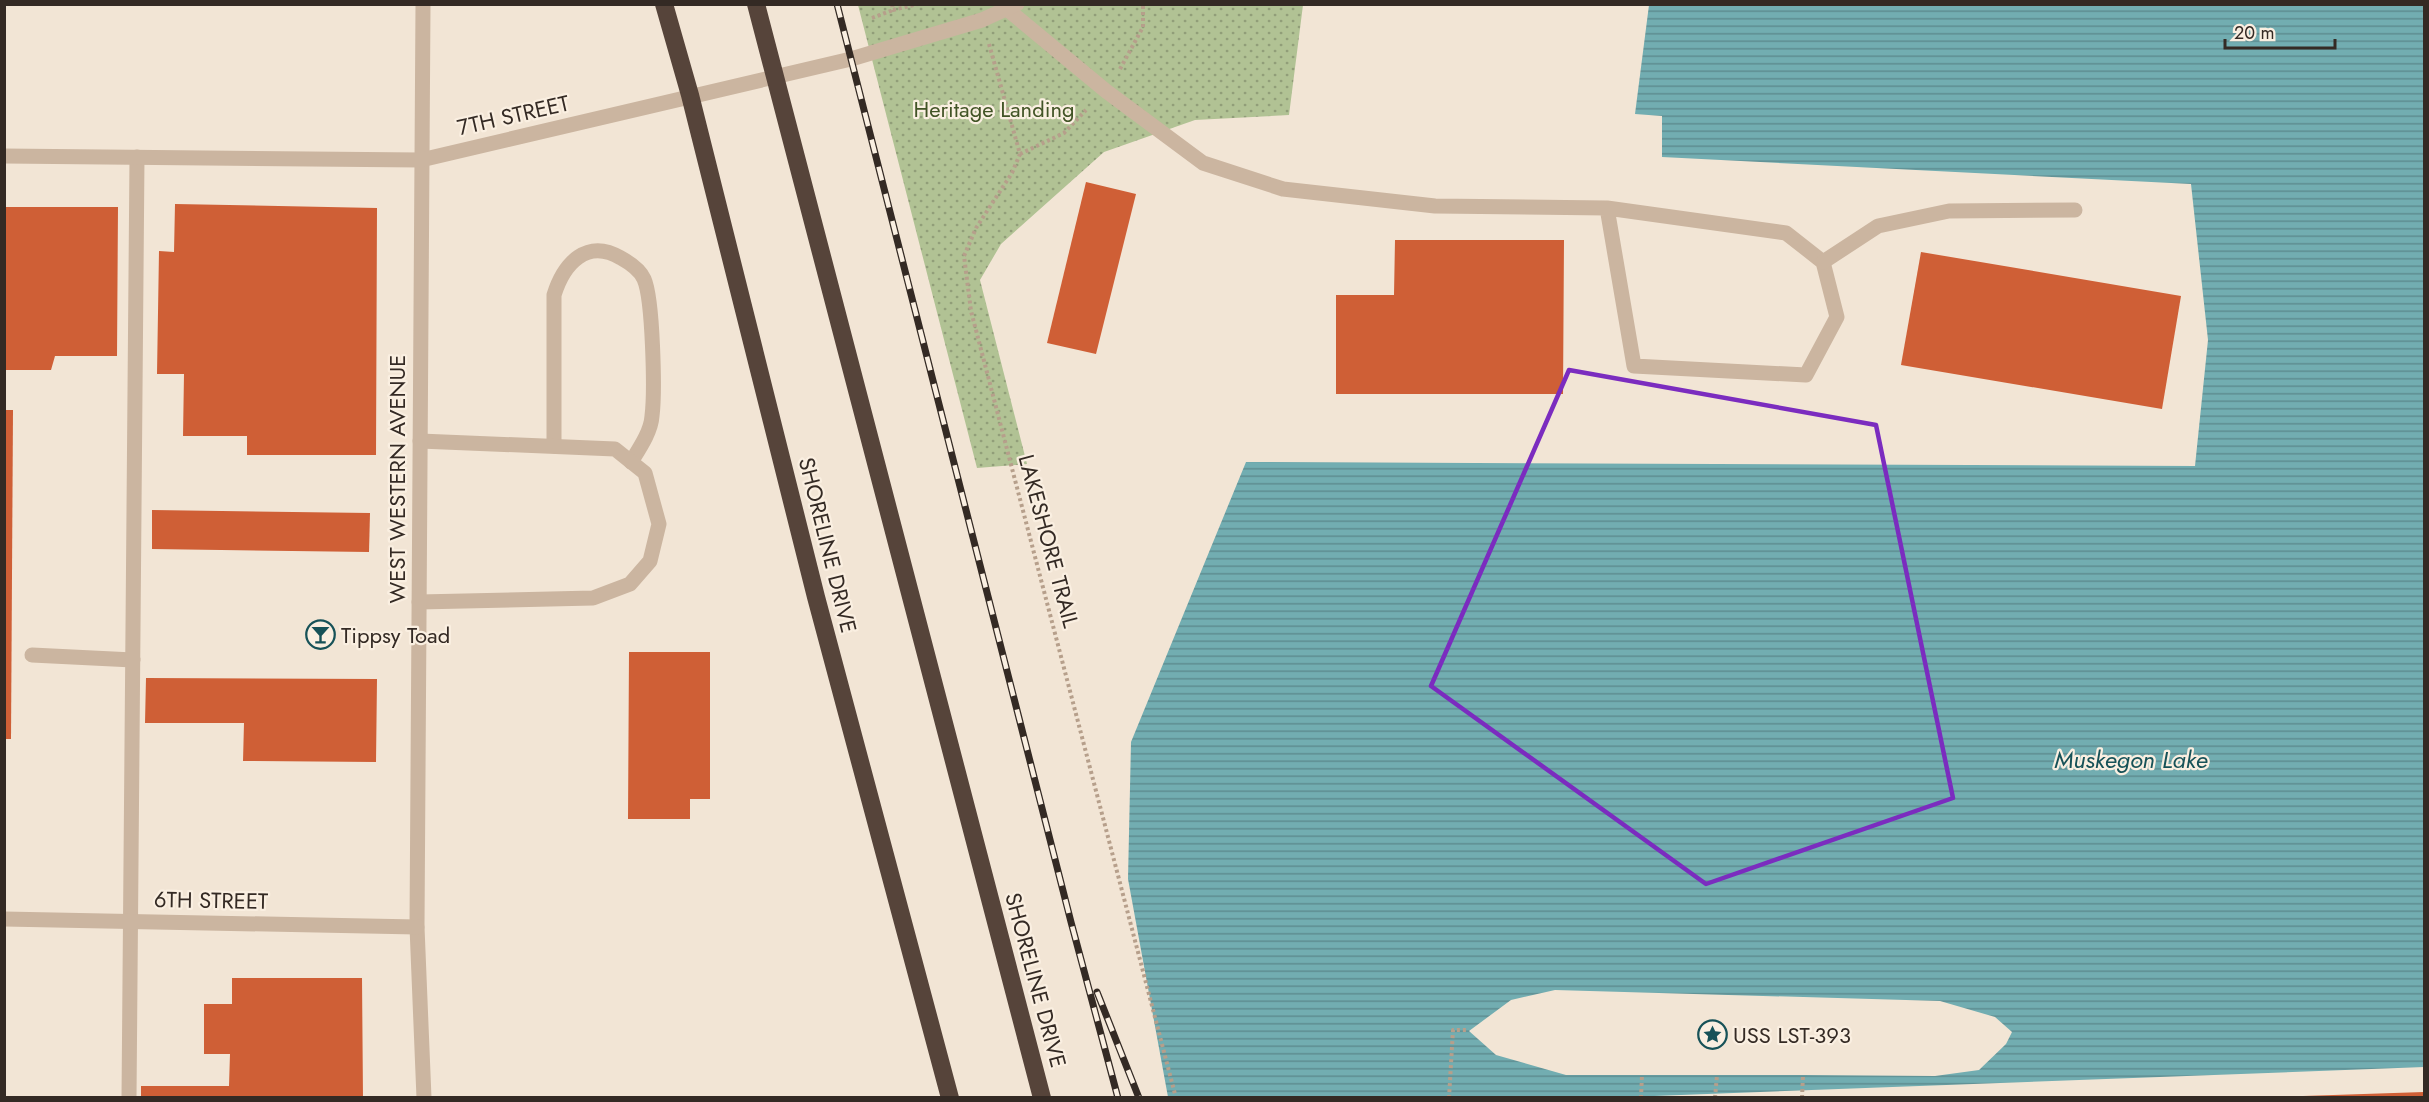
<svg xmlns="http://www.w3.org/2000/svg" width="2429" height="1102" viewBox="0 0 2429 1102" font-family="Jost,sans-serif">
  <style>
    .park { fill: url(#park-dots) }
    .water { fill: url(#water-rules); fill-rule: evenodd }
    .building { fill: #cf5f36 }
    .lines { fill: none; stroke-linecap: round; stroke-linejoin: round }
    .path { stroke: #b69f8b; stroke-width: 4; stroke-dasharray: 3 3; stroke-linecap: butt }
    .lane { stroke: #cbb5a0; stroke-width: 15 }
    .street { stroke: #cbb5a0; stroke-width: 15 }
    .highway { stroke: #56443a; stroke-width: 18 }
    .rail-casing { stroke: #342a24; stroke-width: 7 }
    .rail { stroke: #faefe1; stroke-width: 4.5; stroke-dasharray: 14; stroke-linecap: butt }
    .marked { fill: none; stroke: #7b2cbf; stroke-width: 4.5; stroke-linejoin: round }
    .labels { text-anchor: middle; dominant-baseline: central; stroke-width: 4.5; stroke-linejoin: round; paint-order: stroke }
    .park-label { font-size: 22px; fill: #425426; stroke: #faefe1 }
    .street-label { font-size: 22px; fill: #342a24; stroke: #faefe1 }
    .poi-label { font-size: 22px; fill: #342a24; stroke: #faefe1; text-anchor: start }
    .water-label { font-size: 24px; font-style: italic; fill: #175258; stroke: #faefe1 }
  </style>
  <defs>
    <pattern id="park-dots" width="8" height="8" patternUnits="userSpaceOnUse" patternTransform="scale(1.5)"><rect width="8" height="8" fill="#b1c294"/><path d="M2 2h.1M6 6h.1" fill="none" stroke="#919e79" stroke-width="1.8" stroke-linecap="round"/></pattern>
    <pattern id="water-rules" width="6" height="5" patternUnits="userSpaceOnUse" patternTransform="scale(1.5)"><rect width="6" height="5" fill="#72adb1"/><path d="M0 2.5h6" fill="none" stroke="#5e8d90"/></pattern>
  </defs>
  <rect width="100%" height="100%" fill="#f2e5d5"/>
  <!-- park -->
  <path class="park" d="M858,5H1303L1289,115L1195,120L1104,152L1001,244L980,280L1027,464L977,468Z"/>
  <!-- water -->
  <path class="water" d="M1649,5H2424V1067L1628,1097H1168L1128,879L1131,742L1246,462L2195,466L2208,340L2191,184L1662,157V116L1635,114ZM1555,990L1940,1001L1995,1017L2012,1032L2006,1044L1979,1070L1935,1076L1803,1075H1566L1496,1055L1469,1031L1511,1000Z"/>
  <!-- building -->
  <g class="building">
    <path d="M1086,182L1136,194L1096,354L1047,343Z"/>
    <path d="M175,204L377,208L376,455H247V436H183L184,374H157L159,251L174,252Z"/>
    <path d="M4,207H118L117,356H55L51,370H4Z"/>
    <path d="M1395,240H1564L1563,394H1336V295H1394Z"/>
    <path d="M1921,252L2181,296L2162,409L1901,365Z"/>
    <path d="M4,410H13L11,739H4Z"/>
    <path d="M152,510L370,513L369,552L152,549Z"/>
    <path d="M629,652H710V799H690V819H628Z"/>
    <path d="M146,678L377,679L376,762L243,761L244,723H145Z"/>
    <path d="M232,978H362L363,1098H141V1086H229L230,1054H204V1004H232Z"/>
    <path d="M2424,1092V1098H2303V1096Z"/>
  </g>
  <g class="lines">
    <!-- path -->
    <g class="path">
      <path d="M892,4L893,10L918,4"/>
      <path d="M872,18L893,10"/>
      <path d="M989,44L1020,154L1012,173L976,228L964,256L971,311L1176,1098"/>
      <path d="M1120,69L1143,27V4"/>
      <path d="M1020,154L1064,133L1086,110"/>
      <path d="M1449,1098L1453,1030H1468"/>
      <path d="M1641,1098L1642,1075"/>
      <path d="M1715,1098L1717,1075"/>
      <path d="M1802,1098L1803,1075"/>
    </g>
    <!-- lane -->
    <g class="lane">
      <path d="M1007,9L1106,91L1203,163L1283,189L1435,206L1607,208L1786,233L1823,262L1837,317L1806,375L1634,366L1607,208"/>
      <path d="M1823,262L1878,226L1949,211L2075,210"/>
      <path d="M554,446V295C564,263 587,238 621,258C630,263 640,270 644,279C653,299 655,392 652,416C651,432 639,449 631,462"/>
      <path d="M419,602L593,598L630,584L650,561L659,524L645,473L615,449L420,441"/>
      <path d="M32,655L133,660"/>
      <path d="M129,1098L137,157"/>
    </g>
    <!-- street -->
    <g class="street">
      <path d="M423,4L417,927L424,1098"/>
      <path d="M4,156L421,160L851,59L982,20L1017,4"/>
      <path d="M4,919L417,927"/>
    </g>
    <!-- highway -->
    <g class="highway">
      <path d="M664,4L690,95L816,597L950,1098"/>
      <path d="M756,4L1042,1098"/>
    </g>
    <defs>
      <g id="rail">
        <path d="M837,4L1071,922L1118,1098"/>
        <path d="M1097,992L1139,1098"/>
      </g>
    </defs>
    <!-- rail casing -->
    <use href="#rail" class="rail-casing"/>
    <!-- rail -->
    <use href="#rail" class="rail"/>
  </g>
  <!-- marked area -->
  <path class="marked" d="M1569,370L1876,425L1953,798L1706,884L1431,686Z"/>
  <!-- icons -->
  <defs>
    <symbol id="bar-ring" viewBox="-11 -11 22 22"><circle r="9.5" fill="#faefe1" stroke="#175258" stroke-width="1.5"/><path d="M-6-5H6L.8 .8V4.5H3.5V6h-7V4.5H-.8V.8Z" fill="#175258"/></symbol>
    <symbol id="sight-ring" viewBox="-11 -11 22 22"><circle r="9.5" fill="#faefe1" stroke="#175258" stroke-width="1.5"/><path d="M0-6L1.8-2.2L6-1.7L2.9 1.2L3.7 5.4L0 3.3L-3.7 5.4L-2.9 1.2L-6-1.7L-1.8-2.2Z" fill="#175258"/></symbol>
  </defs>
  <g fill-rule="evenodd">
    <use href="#bar-ring" x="304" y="618" width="33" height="33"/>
    <use href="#sight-ring" x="1696" y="1018" width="33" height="33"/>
  </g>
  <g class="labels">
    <!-- park labels -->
    <g class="park-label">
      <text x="994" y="109">Heritage Landing</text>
    </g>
    <!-- street labels -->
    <g class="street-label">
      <text transform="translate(513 115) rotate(-13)">7TH STREET</text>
      <text transform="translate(397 479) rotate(-90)">WEST WESTERN AVENUE</text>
      <text transform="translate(1049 541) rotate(75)">LAKESHORE TRAIL</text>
      <text transform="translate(828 545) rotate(76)">SHORELINE DRIVE</text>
      <text transform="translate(211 900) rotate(1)">6TH STREET</text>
      <text transform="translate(1036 980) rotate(75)">SHORELINE DRIVE</text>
    </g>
    <!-- poi labels -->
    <g class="poi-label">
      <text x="341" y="635">Tippsy Toad</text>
      <text x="1733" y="1035">USS LST-393</text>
    </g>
    <!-- water labels -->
    <g class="water-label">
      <text x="2131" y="759">Muskegon Lake</text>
    </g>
  </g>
  <!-- border -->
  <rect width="2429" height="1102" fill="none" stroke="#342a24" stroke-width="12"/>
  <!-- scale -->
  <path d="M2225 39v9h110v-9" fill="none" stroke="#342a24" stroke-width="3"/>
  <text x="2234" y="39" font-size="18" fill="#342a24" stroke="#faefe1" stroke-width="4.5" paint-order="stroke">20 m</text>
</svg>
